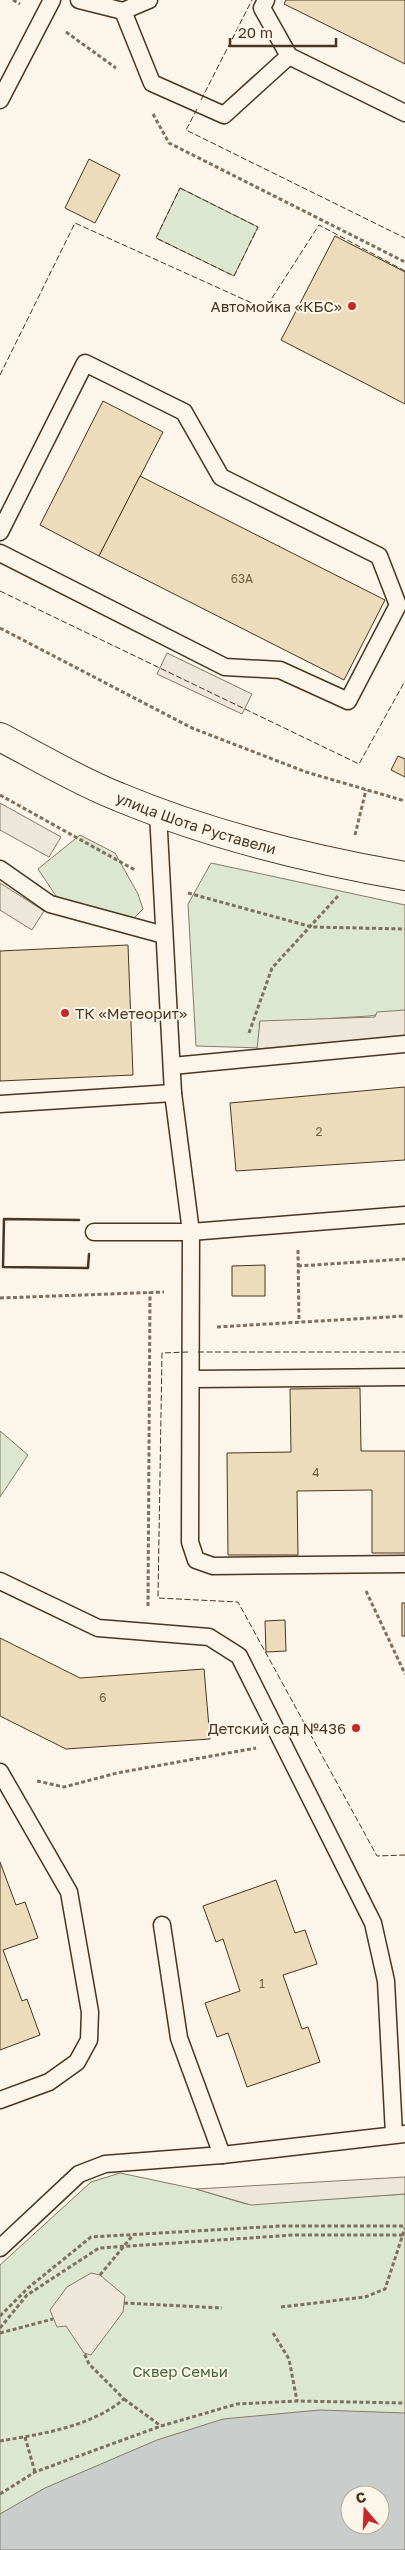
<svg xmlns="http://www.w3.org/2000/svg" width="405" height="2550" viewBox="0 0 405 2550" font-family="'Golos Text',sans-serif">
  <style>
    .green { fill: #dce7d0; stroke: #887966; fill-rule: evenodd }
    .parking { fill: #ede7d9; stroke: #887966 }
    .water { fill: #c9cecd; stroke: #887966; fill-rule: evenodd }
    .building { fill: #ecdcbc; stroke: #4a3520 }
    .lines { fill: none; stroke-linecap: round; stroke-linejoin: round }
    .lane-casing { stroke: #4a3520; stroke-width: 19 }
    .secondary-casing { stroke: #4a3520; stroke-width: 30 }
    .path { stroke: #7f6f5c; stroke-width: 3; stroke-dasharray: 4 2.5; stroke-linecap: butt }
    .lane { stroke: #fbf6e9; stroke-width: 16 }
    .secondary { stroke: #fbf6e9; stroke-width: 28 }
    .fence { stroke: #4a3520; stroke-width: 1; stroke-dasharray: 6 2.5; stroke-linecap: butt }
    .wall { stroke: #4a3520; stroke-width: 2.5 }
    .poi-dot { fill: #c62828; stroke: #fbf6e9; stroke-width: 2 }
    .labels { text-anchor: middle; dominant-baseline: central; stroke-width: 4; stroke-linejoin: round; paint-order: stroke }
    .number-label { font-size: 12px; fill: #725f47 }
    .poi-label { font-size: 15px; fill: #4a3520; stroke: #fbf6e9; text-anchor: end }
    .street-label { font-size: 15px; fill: #4a3520; stroke: #fbf6e9 }
    .park-label { font-size: 15px; fill: #436837; stroke: #fbf6e9 }
  </style>
  <rect width="100%" height="100%" fill="#fbf6e9"/>
  <!-- green -->
  <g class="green">
    <path d="M180,188L258,227L234,276L156,238Z"/>
    <path d="M80,835L115,853L138,894L143,909L134,918L124,919L62,905L38,869Z"/>
    <path d="M211,863L405,905V1011L369,1016L259,1023L262,1048L196,1046L188,904Z"/>
    <path d="M0,1431L28,1455L0,1497Z"/>
    <path d="M120,2173L196,2189L246,2204L405,2194V2550H0V2265L91,2182ZM350,2495H380V2525H350Z"/>
  </g>
  <!-- parking -->
  <g class="parking">
    <path d="M167,653L252,694L242,714L157,674Z"/>
    <path d="M0,803L61,837L49,857L0,830Z"/>
    <path d="M0,883L44,911L32,930L0,910Z"/>
    <path d="M405,1010V1036L257,1049L260,1021L375,1017L377,1012Z"/>
    <path d="M405,2177V2194L251,2205L196,2189Z"/>
    <path d="M91,2273L100,2275L125,2296L123,2312L91,2355L84,2353L66,2326L57,2327L50,2310L67,2287Z"/>
  </g>
  <!-- water -->
  <path class="water" d="M320,2410L405,2413V2550H0V2514L45,2488L157,2440L223,2419ZM350,2495H380V2525H350Z"/>
  <!-- building -->
  <g class="building">
    <path d="M286,0H405V64L284,4Z"/>
    <path d="M89,159L120,175L95,223L65,208Z"/>
    <path d="M335,236L405,272V404L281,340Z"/>
    <path d="M103,401L163,432L99,556L40,525Z"/>
    <path d="M140,476L385,600L344,680L99,556Z"/>
    <path d="M398,756L405,759V777L391,770Z"/>
    <path d="M128,945L133,1075L0,1081V951Z"/>
    <path d="M405,1087V1160L236,1171L230,1103Z"/>
    <path d="M265,1265V1296H232V1266Z"/>
    <path d="M360,1388L361,1451H405V1553H372V1490L297,1491L298,1555H228L227,1453L291,1452L290,1389Z"/>
    <rect x="402" y="1603" width="3" height="33"/>
    <path d="M285,1620L286,1651L266,1652L265,1621Z"/>
    <path d="M0,1638L80,1678L204,1669L210,1739L66,1749L0,1716Z"/>
    <path d="M0,1862L16,1905L25,1902L38,1938L3,1950L22,2001L27,1999L40,2035L0,2050Z"/>
    <path d="M276,1880L295,1933L305,1930L317,1964L283,1975L302,2029L308,2027L320,2062L247,2087L228,2033L217,2037L205,2003L240,1991L223,1939L216,1942L203,1906Z"/>
  </g>
  <g class="lines">
    <defs>
      <g id="lane">
        <path d="M79,0L123,11L149,0"/>
        <path d="M266,0L262,8L289,56"/>
        <path d="M123,11L152,83L224,115L289,56L405,113"/>
        <path d="M0,100L52,0"/>
        <path d="M0,532L85,363L184,412L221,477L379,556L398,605L348,701L280,670L225,667L0,553"/>
        <path d="M158,813L173,1093L191,1232L190,1542L196,1560L213,1566L405,1564"/>
        <path d="M0,869L50,904L164,935"/>
        <path d="M172,1066L405,1044"/>
        <path d="M0,1104L173,1093"/>
        <path d="M94,1232H191L405,1215"/>
        <path d="M191,1379L405,1377"/>
        <path d="M0,1581L98,1628L209,1637L239,1656L373,1923L386,1981L394,2134"/>
        <path d="M0,1772L69,1892L90,2012L89,2040L77,2062L49,2082L0,2100"/>
        <path d="M162,1925L179,2038L222,2155"/>
        <path d="M0,2248L79,2174L105,2164L222,2155L405,2134"/>
      </g>
      <g id="secondary">
        <path id="s1" d="M0,737C39,757 78,781 119,797C210,835 308,859 405,876"/>
      </g>
    </defs>
    <!-- lane casing -->
    <use href="#lane" class="lane-casing"/>
    <!-- secondary casing -->
    <use href="#secondary" class="secondary-casing"/>
    <!-- path -->
    <g class="path">
      <path d="M13,0L20,4"/>
      <path d="M66,32L116,68"/>
      <path d="M153,114L169,143L405,262"/>
      <path d="M0,628L192,728L306,772L405,801"/>
      <path d="M0,795L135,870"/>
      <path d="M355,835L366,790"/>
      <path d="M188,893L312,927L405,929"/>
      <path d="M249,1033L272,968L338,896"/>
      <path d="M298,1250L299,1322"/>
      <path d="M298,1266L405,1259"/>
      <path d="M0,1298L164,1292"/>
      <path d="M217,1327L405,1316"/>
      <path d="M366,1591L405,1674"/>
      <path d="M148,1606L150,1292"/>
      <path d="M37,1781L64,1787L117,1773L256,1748"/>
      <path d="M100,2275L133,2235"/>
      <path d="M124,2303L222,2308"/>
      <path d="M281,2307L365,2297L385,2289L405,2228"/>
      <path d="M0,2316L28,2288L91,2237L281,2226H405"/>
      <path d="M0,2328L27,2295L99,2248L294,2235H405"/>
      <path d="M0,2333L53,2319"/>
      <path d="M273,2333L289,2359L297,2401"/>
      <path d="M124,2399L161,2426"/>
      <path d="M25,2437L35,2472"/>
      <path d="M0,2441C41,2434 91,2427 124,2399L89,2364L84,2353"/>
      <path d="M0,2494L35,2472L161,2426L237,2404L297,2401L405,2403"/>
    </g>
    <!-- lane -->
    <use href="#lane" class="lane"/>
    <!-- secondary -->
    <use href="#secondary" class="secondary"/>
    <!-- fence -->
    <g class="fence">
      <path d="M201,100L252,0"/>
      <path d="M197,109L186,130L405,238"/>
      <path d="M180,188L258,227L234,276L156,238Z"/>
      <path d="M0,375L75,223L265,309L319,225L405,271"/>
      <path d="M0,591L359,764L405,681"/>
      <path d="M188,1352L162,1353L158,1598L238,1602L377,1856L405,1855"/>
      <path d="M198,1352H405"/>
    </g>
    <!-- wall -->
    <path class="wall" d="M79,1220L4,1219L3,1267L88,1268L89,1254"/>
  </g>
  <!-- markers -->
  <g class="poi-dot">
    <circle cx="352" cy="306" r="5"/>
    <circle cx="65" cy="1013" r="5"/>
    <circle cx="356" cy="1728" r="5"/>
  </g>
  <g class="labels">
    <!-- number labels -->
    <g class="number-label">
      <text x="242" y="578">63А</text>
      <text x="319" y="1131">2</text>
      <text x="316" y="1472">4</text>
      <text x="103" y="1697">6</text>
      <text x="262" y="1983">1</text>
    </g>
    <!-- poi labels -->
    <g class="poi-label">
      <text x="342" y="306">Автомойка «КБС»</text>
      <text x="75" y="1013" text-anchor="start">ТК «Метеорит»</text>
      <text x="346" y="1728">Детский сад №436</text>
    </g>
    <!-- street labels -->
    <g class="street-label">
      <text stroke="none"><textPath href="#s1" startOffset="215">улица Шота Руставели</textPath></text>
    </g>
    <!-- park labels -->
    <g class="park-label">
      <text x="180" y="2371">Сквер Семьи</text>
    </g>
  </g>
  <!-- north arrow -->
  <g transform="translate(365 2510) rotate(341)"><circle r="24" fill="#fbf6e9" stroke="#b4a999"/>
  <path d="M0-4L9 19L0 12L-9 19Z" fill="#c62828"/>
  <text y="-8" font-size="14" font-weight="bold" text-anchor="middle" fill="#4a3520">С</text>
  </g>
  <!-- scale -->
  <path d="M230 38v8h106v-8" fill="none" stroke="#4a3520" stroke-width="2.5"/>
  <text x="238" y="38" font-size="15" fill="#4a3520" stroke="#fbf6e9" stroke-width="4" paint-order="stroke">20 m</text>
</svg>
